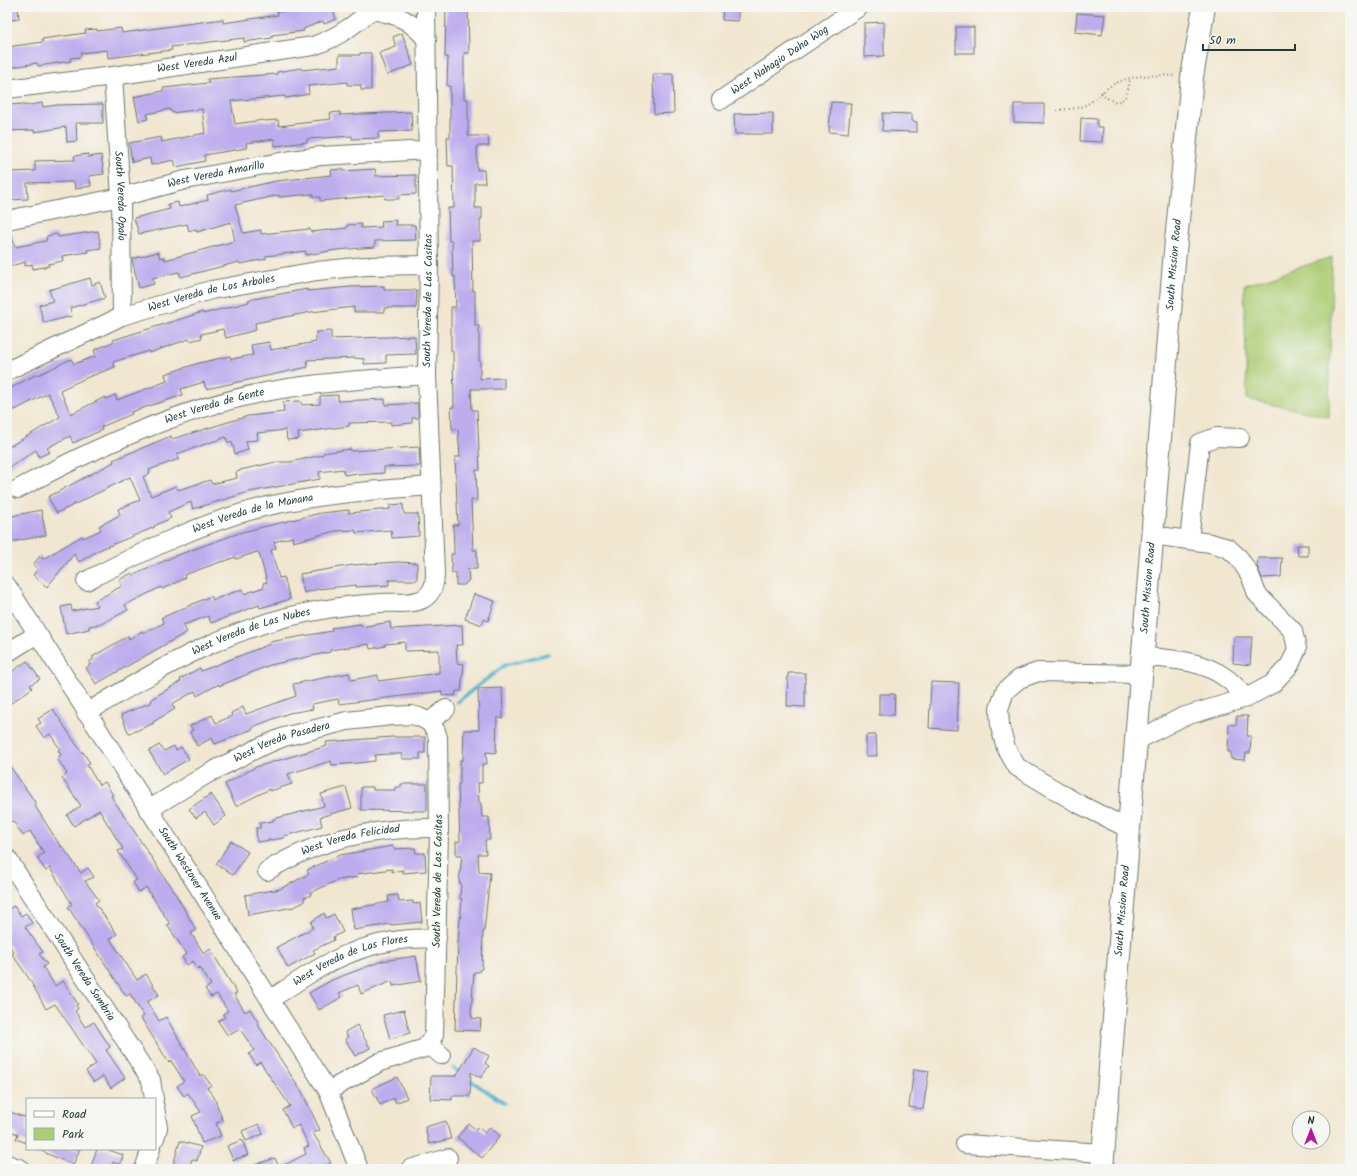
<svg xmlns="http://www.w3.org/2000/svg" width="1357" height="1176" viewBox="0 0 1357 1176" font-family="Kalam,sans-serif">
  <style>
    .green { fill: #adce76; stroke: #668655 }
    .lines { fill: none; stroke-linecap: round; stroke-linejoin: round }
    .stream { stroke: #51b7cf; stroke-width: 3.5 }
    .building { fill: #bdadee }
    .minor-casing { stroke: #68786b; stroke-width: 20 }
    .major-casing { stroke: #68786b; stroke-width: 24 }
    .path { stroke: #68786b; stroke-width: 2; stroke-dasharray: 1 3; stroke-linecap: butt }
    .minor { stroke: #fff; stroke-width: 18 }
    .major { stroke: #fff; stroke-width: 22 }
    .labels { text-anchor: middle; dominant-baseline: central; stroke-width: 3; stroke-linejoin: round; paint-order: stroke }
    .street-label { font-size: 11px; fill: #1f3d34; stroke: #f6f6f2 }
  </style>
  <rect width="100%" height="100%" fill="#f6f6f2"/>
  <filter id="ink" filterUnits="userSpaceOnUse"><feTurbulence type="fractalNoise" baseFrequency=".025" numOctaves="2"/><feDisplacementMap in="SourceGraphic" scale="8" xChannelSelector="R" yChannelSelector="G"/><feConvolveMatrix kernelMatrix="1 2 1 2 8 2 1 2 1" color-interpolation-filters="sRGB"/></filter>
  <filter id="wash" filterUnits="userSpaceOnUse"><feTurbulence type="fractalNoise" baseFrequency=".012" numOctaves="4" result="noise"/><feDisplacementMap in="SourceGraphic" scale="16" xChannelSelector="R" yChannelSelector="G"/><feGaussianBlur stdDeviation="0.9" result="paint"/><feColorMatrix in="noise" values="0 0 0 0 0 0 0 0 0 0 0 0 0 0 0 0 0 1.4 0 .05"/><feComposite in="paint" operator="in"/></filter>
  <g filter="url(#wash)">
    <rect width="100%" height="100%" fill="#f1e7d0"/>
    <!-- green -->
    <path class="green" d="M1332,257L1329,417L1247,399L1244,285Z"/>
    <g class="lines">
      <!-- stream -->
      <g class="stream">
        <path d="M457,702L505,665L548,654"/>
        <path d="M453,1068L462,1074"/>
        <path d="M467,1078L504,1103"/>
      </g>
    </g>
    <g id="blocks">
      <!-- building -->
      <g class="building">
        <path d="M7,7H18L19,19L7,21Z"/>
        <path d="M314,7H332L336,19L324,24L323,21L303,29L304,31L272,35V38L244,42V38L202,43L171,47L172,50L108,58L107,50L81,53V57L70,58L71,61L38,66L37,63L7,68V47L43,42L42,39L86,33L85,30L97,29V31L121,28L122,33L223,19V23L278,15L277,12Z"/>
        <path d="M446,7H468L469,53H464V99H468V136H488L489,146H477V170H484L485,183H475V208H482V219H480V241H472L473,291H475V326H479V361H480V379L504,378V389H471L472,410H477L480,470H476L477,500H471L473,550H477V569H468L469,580L464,585H456V573H452L451,554H454V548L453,525H458L455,457H460L458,429H452L451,407H454L453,351H451V307H456L455,276L453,277L452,241H449L448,208H454L453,166H448L447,137H450V86H447L448,57H445Z"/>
        <path d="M723,7H738V21L722,20Z"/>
        <path d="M1077,13L1105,15L1102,35L1075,32Z"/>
        <path d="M884,22V56L864,57V23Z"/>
        <rect x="956" y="27" width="18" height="26"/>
        <path d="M402,33L413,65L387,75L379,53L396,47L393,37Z"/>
        <path d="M360,53H371V90H361V85H347V82L308,86L309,94L286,98L285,96L231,101L235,124L264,120V121L278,120L279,126L312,122V121L331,119L330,113L340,112V115L411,112L412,131L378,132L379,138L352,139V136L307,139V142L275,146L274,139L246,143L247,148L204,155L205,161L176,167L174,160L151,165L150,158L132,162L129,143L161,137L162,142L205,133L202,109L172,113L170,109L147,114L148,119L139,121L134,97L163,91V88L209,83L207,79L277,74V72L301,68L302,70L339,66V55H360Z"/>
        <path d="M653,74H673L674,113L654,114Z"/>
        <path d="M831,102L851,103L848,134L829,132Z"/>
        <path d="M42,103L43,107L57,105L103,104V123H76L77,141L67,142L66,127L34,132V130L7,131V105L24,104V106Z"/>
        <path d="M1014,104H1044V123L1014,122Z"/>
        <path d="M773,113V134H735L734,114Z"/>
        <path d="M883,113L912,114V121L917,122V132L882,131Z"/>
        <path d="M1081,118L1097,119V127H1103L1102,142L1080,141Z"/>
        <path d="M88,154V157L101,155L104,174L89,176L91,186L75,189L74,182L27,183L28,199L10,200L9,190H7V172L35,171V161L75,160L74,156Z"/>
        <path d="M343,169V171L375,169L376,176L416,175V194L399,195V199H385L384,195L320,201V197H313V194L279,197V195L235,205L243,233L261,230V234L310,229L311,232L347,228V225L361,224V228L382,227L381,221L396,220L395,225H415L416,240L375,241V247L336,250L306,255V251L266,256V259L240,264L239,262L181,277L179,272L152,278L154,284L139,288L132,259L158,252L160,258L164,257L165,260L235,241L231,222L197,232L196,229L189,231L187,224L139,234L134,218L170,209L168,204L178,202L179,207L208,200L207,195L231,189V191L276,181L332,175L331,170Z"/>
        <path d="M7,230H10L15,247L46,241L47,236L57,234L58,237L98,231L101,248L87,250L88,252L62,256L63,261L48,264L49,266L33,269L32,264L25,266V262L7,267Z"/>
        <path d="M90,278L92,285L100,282L105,298L70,308L72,316L44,323L39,305L53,301L49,290Z"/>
        <path d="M384,286V290H417L416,308H384V312H354V307L311,312L255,323L256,330L226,338L223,329L201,334L202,338L190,341L189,339L149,353V351L113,362L115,367L86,378L60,390L71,414L105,397L106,399L115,395L117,400L167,381L165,374L199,363L230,356L231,359L253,355L251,345L269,342L271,350L316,342V332L331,331V339L415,336L416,354L386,355V363L364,364V359L354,358L307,360L308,367L206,389L204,382L181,389L183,395L131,412L132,414L101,427L102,430L73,443L70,436L47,448L50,452L39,457L36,450L7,469V448L60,417L48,393L7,414V390L37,374L38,375L71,359L74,364L96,356L94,350L113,342V340L203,312V314L249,302L248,300L307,289V291L351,287Z"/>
        <path d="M338,395V401L385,399V405L418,403V418H412V423L391,425V422L349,423V426L298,433L299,439L287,440L286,430L257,433L258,440L246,441L248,450L235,454L232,442L228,443L226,437L177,454L179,459L149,470L150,473L143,477L151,496L176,486L178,490L210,480L212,484L237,478L236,472L240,471V470L276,462H290L323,455V453L351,449V451L419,447L420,466L384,467V473L358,475V473L344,475L343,469L319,472L320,479L249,492L193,509L191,502L168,512L171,518L154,526L155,527L99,550L79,562L74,554L47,587L33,575L38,569L33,565L40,556L43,559L82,536L83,538L101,530L99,526L120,515L118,509L140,500L130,477L57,513L48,497L114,462L113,460L171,436L172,439L248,416L284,412L283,402L300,401L302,405L320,404V396Z"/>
        <path d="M403,504L404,514H418L419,536L392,538L391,530L356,533L355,530L335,531L293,542L292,537L274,542L276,548L271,550L279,578L284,577L290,599L260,608L259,605L211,623L208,616L183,625L187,632L96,684L86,668L90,665L89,662L94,659L92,657L128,636L129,639L142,631L143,633L164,623L161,618L211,596L213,600L242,589L244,594L264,587L263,583L267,582L259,553L257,552L236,559L235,557L223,562V561L184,575L185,578L162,589L161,587L125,605L128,610L101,624L89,626V629L66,634L61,607L71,605L72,611L97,606L95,601L122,586L119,580L132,573L134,575L175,556L242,532L321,513L349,510V513L390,509V505Z"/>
        <path d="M41,510L46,535L11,542L10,538H7V517Z"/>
        <path d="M1297,545H1308V556H1298Z"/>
        <path d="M1258,558H1282L1281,577L1262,578L1257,566Z"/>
        <path d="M397,562L417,563V580H389V585L356,587V585L318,589L304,593L300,574L353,565Z"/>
        <path d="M474,594L495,601L488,621L484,619L482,625L465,619Z"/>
        <path d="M390,622L391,629L462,625L463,645H456L457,663L464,664L461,691H456L455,696L442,695V691L339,704L338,699L312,704L313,709L289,713L252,727L253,729L215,744L212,738L197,746L190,732L193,730L190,726L212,715L216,723L232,716L231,713L243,707L246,714L296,696L293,684L349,673L351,680L378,675V681L439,673V650L405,651V642L385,644V646L370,649L369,644L330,650V652L270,665L219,686V684L197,696L195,691L172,704L175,709L153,722L154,723L129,734L121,715L152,702L150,700L181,681L180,679L200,668L201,671L270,644L269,642L332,631L331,628L361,624V627Z"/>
        <path d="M1234,637H1252L1250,665L1233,663Z"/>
        <path d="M27,661L40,679L30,685L32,688L7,706V675Z"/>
        <path d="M788,673H805V707L787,706Z"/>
        <path d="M931,682L959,683L957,730L929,728Z"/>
        <path d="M502,688L503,718H497L496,753L486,752L487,764H482V783H478L479,803H481L482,817H489L490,840H485L486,854H478L479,872L490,873L484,932H483L482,969H480L479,972H474L471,1013L472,1018L481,1019L480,1031L455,1030L458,942L462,899H460L461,883H459L462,855H456V842L460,841L458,784H460V760H463L464,730H479L478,689Z"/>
        <path d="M879,694H895L894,715H879Z"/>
        <path d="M53,709L82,753L83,752L90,763L87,765L99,785L105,782L113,795L111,796L178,898L196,930L191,933L204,954L210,949L237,993L234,994L245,1012L250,1009L259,1024L258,1025L302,1092L320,1130L313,1133L331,1163L318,1169H312L310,1164L301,1169H249V1167L275,1158L279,1168L306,1154L304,1148L309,1146L299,1125L292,1128L283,1110L290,1106L260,1062L256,1065L249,1054L254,1050L240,1029L228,1036L218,1021L225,1017L223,1014L228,1011L217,994L211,997L205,989L211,985L200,967L198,969L193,961L187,965L182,957L187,954L167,925L170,924L146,887L139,892L133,882L137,880L118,851L123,849L99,810L74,826L67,815L81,806L62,778L67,774L57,758L61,755L58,750L60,749L50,734L44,738L36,726L41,723L38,719Z"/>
        <path d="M1237,716H1248L1247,736H1251L1250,753H1246L1245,760L1231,759V752H1228L1229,724L1236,725Z"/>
        <path d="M866,735H876L877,756H866Z"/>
        <path d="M392,737H425V753H420V759H402V754H389L375,755V761L358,763L332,765L331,761L288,774L292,784L270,791V789L236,806L225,784L256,767L327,746L326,742Z"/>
        <path d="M159,745L164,751L174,746L176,750L181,747L189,759L163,774L149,751Z"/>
        <path d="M7,762L37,805L35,806L61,847L62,846L81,873L88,868L94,877L85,881L99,900L95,903L117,934L110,939L137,980L146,974L159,995L147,1002L159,1021L166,1017L200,1076L203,1074L211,1085L207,1088L214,1097L223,1121L216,1123L221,1136L202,1143L192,1116L201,1112L188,1093L184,1096L177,1086L184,1081L171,1061L169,1063L141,1018L144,1016L130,994L126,996L68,907L72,904L50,868L46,871L37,858L44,853L30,831L23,836L13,821L11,822L7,816Z"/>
        <path d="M401,784H427V811L361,810V787H373V790H395V787H401Z"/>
        <path d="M346,787L352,808L320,817L322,826L284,836V838L257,842L256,828H260V823L273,821V819L324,806L321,794Z"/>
        <path d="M211,794L226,816L214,825L205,812L196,818L189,809Z"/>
        <path d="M231,841L248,852L233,875L216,864Z"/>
        <path d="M393,846L394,849L415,848L416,853H425L426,871L403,873V870L392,872V869L357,874L358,877L338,880L310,893L311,895L304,898V902L294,907L248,915L245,895L280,889L309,874L307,870L340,855Z"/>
        <path d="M398,895L399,902L413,901V904L420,903L422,922L391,925V924L354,930L351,909L389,902L388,896Z"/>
        <path d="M14,906L21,916L26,913L32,923L25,927L43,952L39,954L47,964L43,967L55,986L63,981L78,1004L76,1005L78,1009L75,1011L85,1027L94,1022L110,1047L106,1050L125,1078L111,1088L103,1076L94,1082L86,1071L96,1064L55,1004L46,1009L30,980L12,954L14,953L7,942V910Z"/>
        <path d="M324,913L326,918L334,914L343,932L333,937L334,940L313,950L315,953L288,968L277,947L313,928L311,922Z"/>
        <path d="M416,956L421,981L393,986L392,981L361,994L358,985L339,993L342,997L319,1010L309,993L332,980L382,961Z"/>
        <path d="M404,1010L410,1033L390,1039L383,1015Z"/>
        <path d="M357,1025L370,1048L355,1056L345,1039L348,1037L345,1032Z"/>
        <path d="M474,1047L489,1056L485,1063L489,1066L481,1078L471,1072L470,1096H452V1100L430,1099L431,1076H456Z"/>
        <path d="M914,1069L929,1071L923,1109L909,1107Z"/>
        <path d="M397,1077L407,1098L396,1103L394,1098L380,1105L372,1089Z"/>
        <path d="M7,1111L24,1117L27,1114V1143L16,1139L18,1134L7,1130Z"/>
        <path d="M446,1121L451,1139L429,1144L425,1127Z"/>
        <path d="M259,1124L263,1134L246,1141L242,1131Z"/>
        <path d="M469,1124L476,1130L478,1127L485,1133L490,1127L500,1136L482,1158L457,1137Z"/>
        <path d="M242,1140L248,1155L233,1160L227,1146Z"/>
        <path d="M180,1141L201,1147L197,1161L192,1159L189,1169L173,1165Z"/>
        <path d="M37,1149H80L73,1165Z"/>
        <path d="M97,1149H106L123,1155L120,1165L113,1162L110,1169H90Z"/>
      </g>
    </g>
  </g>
  <g filter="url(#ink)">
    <use href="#blocks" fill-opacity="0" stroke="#68786b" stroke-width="1"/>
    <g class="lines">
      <defs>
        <g id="minor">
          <path d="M372,10C398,15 410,19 427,40"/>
          <path id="s1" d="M113,76L121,197L122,316"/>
          <path id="s2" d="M7,89L113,76L313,46C339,37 354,25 375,7"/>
          <path id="s3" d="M721,100L859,7"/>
          <path id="s4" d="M7,220L121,197L185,180L291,160L321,156L428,150"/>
          <path id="s5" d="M7,371L122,316L211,290L317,271L365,266L429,265"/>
          <path id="s6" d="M18,489C96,447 177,410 265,392C318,382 373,379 427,375"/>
          <path d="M1189,540L1200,443L1216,437L1240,438"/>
          <path id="s7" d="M86,581C144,551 204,521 268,506C322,494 376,490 431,486"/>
          <path id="s8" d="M7,586L328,1091L359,1169"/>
          <path d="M7,653L37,634"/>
          <path d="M1143,657C1172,659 1202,660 1226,678C1234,683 1240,692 1246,698"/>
          <path id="s9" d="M86,713C164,666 234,623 327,609C344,606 363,604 381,603C394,602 411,605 423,599C433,593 435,584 435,573L427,375L429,265L426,7"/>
          <path d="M429,722L446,709"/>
          <path d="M1136,741L1182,717L1246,698L1272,684L1290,665L1297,649L1293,631L1257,594L1250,575L1239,558L1228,548L1210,543L1152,535"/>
          <path id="s10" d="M148,810L209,773L260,747L284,737L347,721L391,716L412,715L419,717L429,722L436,731L438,738L439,832L434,1035L425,1048L380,1062L328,1091"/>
          <path d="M1129,829L1077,803L1017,767L1006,748L1000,727L999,709L1005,691L1019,679L1038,672L1141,674"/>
          <path id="s11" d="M7,858L151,1080L154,1099"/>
          <path id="s12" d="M267,871C320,838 377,827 439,828"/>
          <path id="s13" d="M270,1000C309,973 346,948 394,941C408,938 423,939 437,938"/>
          <path d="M429,1044L441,1055"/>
          <path d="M155,1107L158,1128L155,1138"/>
          <path d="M965,1144L1103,1153"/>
          <path d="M7,1164L21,1169"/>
          <path d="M144,1169L151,1149"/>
          <path d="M410,1169L448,1158"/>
        </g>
        <g id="major">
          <path id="s14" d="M1102,1169L1174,262L1192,77L1204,7"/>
        </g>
      </defs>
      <!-- minor casing -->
      <use href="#minor" class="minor-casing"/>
      <!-- major casing -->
      <use href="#major" class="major-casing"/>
      <!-- path -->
      <g class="path">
        <path d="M1102,92C1106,100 1118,106 1125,97C1128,92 1129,85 1130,79"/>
        <path d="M1057,110C1069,109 1082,109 1092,101C1100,95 1106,88 1114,84C1134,74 1154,75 1175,76"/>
      </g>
      <!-- minor -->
      <use href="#minor" class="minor"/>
      <!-- major -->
      <use href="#major" class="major"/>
    </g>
  </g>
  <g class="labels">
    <!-- street labels -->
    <g class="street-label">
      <text stroke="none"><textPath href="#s3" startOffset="71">West Nahagio Daha Wog</textPath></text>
      <text stroke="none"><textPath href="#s2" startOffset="192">West Vereda Azul</textPath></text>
      <text stroke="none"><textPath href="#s4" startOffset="214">West Vereda Amarillo</textPath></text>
      <text stroke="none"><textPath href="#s1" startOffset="120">South Vereda Opalo</textPath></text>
      <text stroke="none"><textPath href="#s14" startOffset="907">South Mission Road</textPath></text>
      <text stroke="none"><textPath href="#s5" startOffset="220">West Vereda de Los Arboles</textPath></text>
      <text stroke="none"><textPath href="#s9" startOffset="664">South Vereda de Las Casitas</textPath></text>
      <text stroke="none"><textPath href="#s6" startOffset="214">West Vereda de Gente</textPath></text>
      <text stroke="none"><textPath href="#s7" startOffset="181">West Vereda de la Manana</textPath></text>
      <text stroke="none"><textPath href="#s14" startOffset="583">South Mission Road</textPath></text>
      <text stroke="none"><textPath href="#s9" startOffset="185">West Vereda de Las Nubes</textPath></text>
      <text stroke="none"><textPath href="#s10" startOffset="151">West Vereda Pasadera</textPath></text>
      <text stroke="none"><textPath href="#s12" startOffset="90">West Vereda Felicidad</textPath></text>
      <text stroke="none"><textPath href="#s8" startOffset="341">South Westover Avenue</textPath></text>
      <text transform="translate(438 881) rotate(-89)">South Vereda de Las Casitas</text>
      <text stroke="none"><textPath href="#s14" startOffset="259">South Mission Road</textPath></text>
      <text stroke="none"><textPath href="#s13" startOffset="91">West Vereda de Las Flores</textPath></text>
      <text stroke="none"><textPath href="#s11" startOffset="142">South Vereda Sombria</textPath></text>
    </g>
  </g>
  <!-- margin -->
  <rect width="1357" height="1176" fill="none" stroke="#f6f6f2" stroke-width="24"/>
  <!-- legend -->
  <rect x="26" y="1098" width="130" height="52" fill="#f6f6f2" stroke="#a0aca6"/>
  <rect x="34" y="1111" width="20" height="6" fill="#ffffff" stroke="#a0aca6"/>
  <text x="62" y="1118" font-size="12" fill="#1f3d34">Road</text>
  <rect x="34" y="1128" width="20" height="12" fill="#adce76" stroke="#a0aca6"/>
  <text x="62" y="1138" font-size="12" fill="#1f3d34">Park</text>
  <!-- north arrow -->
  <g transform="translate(1311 1130)"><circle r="19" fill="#f6f6f2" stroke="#a0aca6"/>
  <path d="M0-3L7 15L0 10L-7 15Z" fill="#b5179e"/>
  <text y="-6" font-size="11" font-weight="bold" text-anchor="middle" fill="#1f3d34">N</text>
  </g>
  <!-- scale -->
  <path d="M1203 44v6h92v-6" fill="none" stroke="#1f3d34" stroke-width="2"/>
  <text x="1209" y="44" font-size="12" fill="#1f3d34" stroke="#f6f6f2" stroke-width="3" paint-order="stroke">50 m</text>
</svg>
